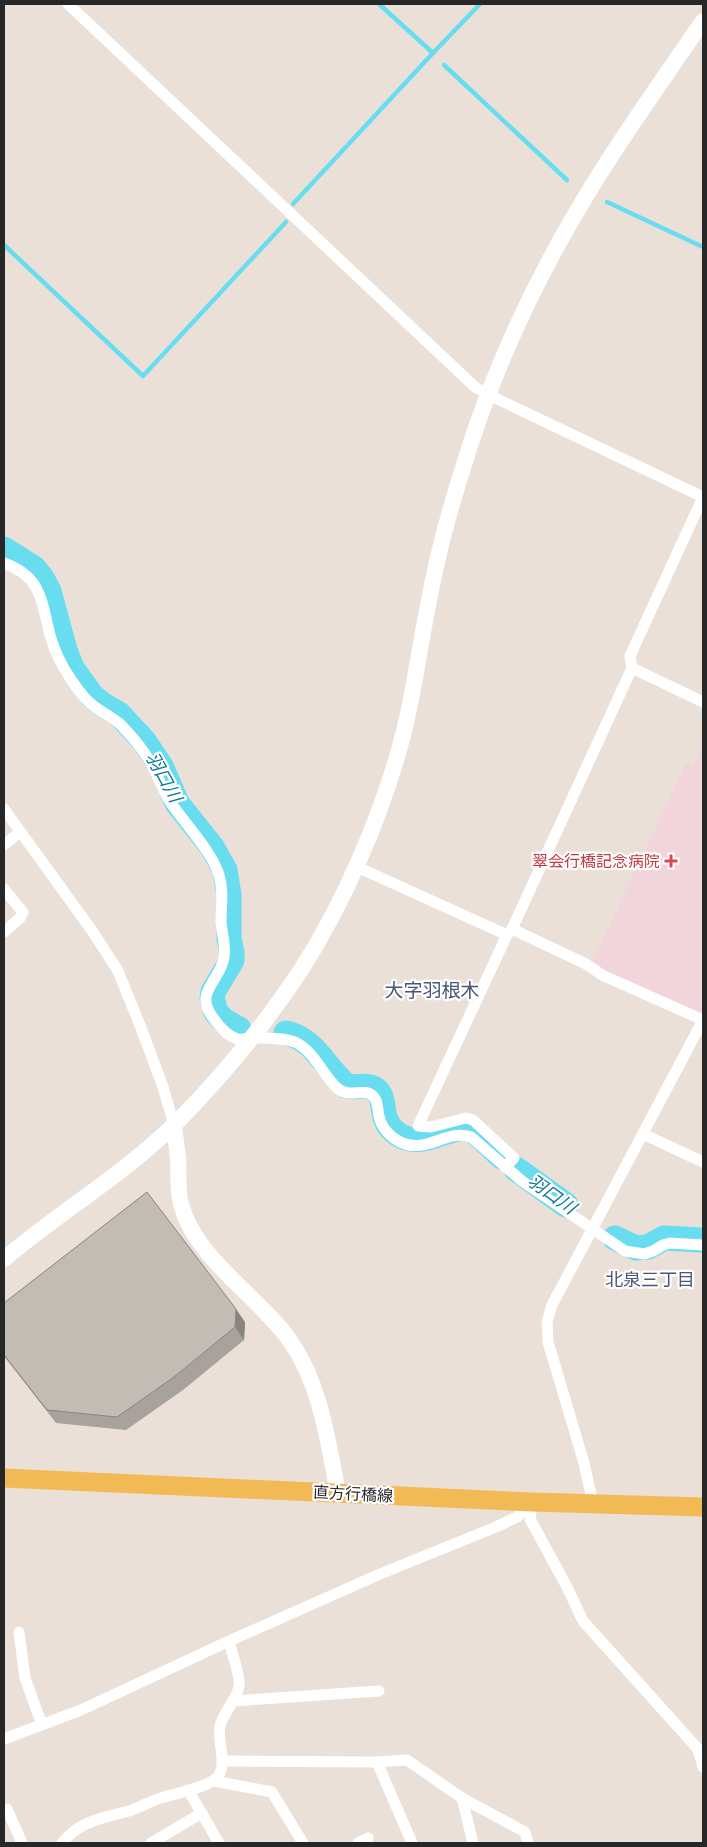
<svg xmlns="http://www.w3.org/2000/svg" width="707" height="1847" viewBox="0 0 707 1847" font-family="Raleway,'Noto Sans JP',sans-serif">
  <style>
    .medical { fill: #f2d5da }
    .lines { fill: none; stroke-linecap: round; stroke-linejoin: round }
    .stream { stroke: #68ddf0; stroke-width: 4.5 }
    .river { stroke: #68ddf0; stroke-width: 25 }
    .street { stroke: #fff; stroke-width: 11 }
    .secondary { stroke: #fff; stroke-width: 16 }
    .primary { stroke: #f2ba55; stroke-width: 19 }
    .wall { fill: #a7a29b }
    .shaded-wall { fill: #88847e }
    .building { fill: #c2bcb4; stroke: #88847e }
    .health-dot { fill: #e0444e; stroke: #fff; stroke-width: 2 }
    .labels { text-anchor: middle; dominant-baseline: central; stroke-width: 4.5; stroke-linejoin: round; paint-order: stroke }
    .health-label { font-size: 16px; fill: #be3a42; stroke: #fff; text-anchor: end }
    .street-label { font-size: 16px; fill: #272727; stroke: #fff }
    .water-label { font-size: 18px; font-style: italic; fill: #0b7998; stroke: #fff }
    .neighbourhood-label { font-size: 18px; fill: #485678; stroke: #fff }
    .quarter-label { font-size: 19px; fill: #485678; stroke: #fff }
  </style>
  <rect width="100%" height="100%" fill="#ebe0d8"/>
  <!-- medical -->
  <path class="medical" d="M703,745V1015L613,978L594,963L593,960L686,763L693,766Z"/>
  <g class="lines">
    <!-- stream -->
    <g class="stream">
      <path d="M379,4L433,53L480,4"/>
      <path d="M444,65L567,180"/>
      <path d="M607,202L703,247"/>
      <path d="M293,204L433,53"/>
      <path d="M4,245L143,376L286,222"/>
    </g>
    <!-- river -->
    <g class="river">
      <path d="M4,549L34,568L42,578L49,591L65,650L72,668L92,696L102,704L119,714L144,741L161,766L177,803L212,847L225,870L229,895V938L232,953V960L213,992L212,998L216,1012L223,1020L239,1029"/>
      <path d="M286,1033C315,1039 325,1068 347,1086C354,1088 362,1085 370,1087C386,1091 381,1109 386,1120C389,1128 398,1136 406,1138C430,1146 453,1121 474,1131L502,1157"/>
      <path d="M516,1169L566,1205"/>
      <path d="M615,1238L636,1248L648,1247L664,1238L701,1240"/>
    </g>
    <!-- street -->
    <g class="street">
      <path d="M68,4L475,387L489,395L703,497L630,656L632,668L703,702"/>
      <path d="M4,563C42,577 41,600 50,635C54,650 63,668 72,681C78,690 86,701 95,707C103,713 112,717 120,724C133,737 146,753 154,769C159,779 163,790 169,800C183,822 212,851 219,875C224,891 221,906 221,922C222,934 226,946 224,957C221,981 192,992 214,1019C219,1026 228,1036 237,1039C240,1040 246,1038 250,1038C264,1038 284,1037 297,1043C315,1053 323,1075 337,1088C350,1099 364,1087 373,1096C379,1102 377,1109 379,1116C381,1127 390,1137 400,1142C427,1155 447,1128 471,1137L522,1181L625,1251L644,1254L653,1251L663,1245L670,1243L703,1245"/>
      <path d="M4,809L93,932L118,971L141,1028L163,1087L174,1125"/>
      <path d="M4,845L20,832"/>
      <path d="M355,866L507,935"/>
      <path d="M4,889L23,912L20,918L4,932"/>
      <path d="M512,929L586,964L602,975L703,1020"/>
      <path d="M643,1134L703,1162"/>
      <path d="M505,1167L514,1158L473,1120L466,1118L431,1127L418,1126L507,935L512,929L632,668"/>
      <path d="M532,1502L530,1519L567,1587L583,1621L698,1749L703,1767"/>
      <path d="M593,1503L584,1463L548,1342L547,1322L552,1305L703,1020"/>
      <path d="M19,1632L25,1678L42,1725"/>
      <path d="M233,1701L379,1691"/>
      <path d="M4,1739L81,1710L229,1641L380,1574L496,1527L517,1517L532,1502"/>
      <path d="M222,1761L377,1762L407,1760L462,1798L525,1832L528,1843"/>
      <path d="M377,1762L412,1843"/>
      <path d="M214,1781L272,1792L303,1843"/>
      <path d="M188,1790L219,1843"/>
      <path d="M462,1798L473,1843"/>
      <path d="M7,1809L22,1843"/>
      <path d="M62,1843C81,1819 105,1818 132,1810C143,1806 153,1800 164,1797C177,1793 212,1787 219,1775C227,1762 217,1741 220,1726C224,1711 237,1700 239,1686C241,1678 231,1650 229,1641"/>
      <path d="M151,1843L202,1813"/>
      <path d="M358,1843L368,1838"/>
    </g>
    <!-- secondary -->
    <g class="secondary">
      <path d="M174,1125C175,1136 177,1147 178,1159C179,1173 177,1190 181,1204C195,1259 259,1296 291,1342C321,1386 328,1442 338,1493"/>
      <path d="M4,1259C60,1212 124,1174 176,1123C222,1077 265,1024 301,970C344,903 383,813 403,735C414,693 419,649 428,606C436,560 448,515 462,471C494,364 544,261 604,167C636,117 670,69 703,21"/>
    </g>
    <!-- primary -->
    <path class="primary" d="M4,1478L532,1502L703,1507"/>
  </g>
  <!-- wall -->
  <path class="wall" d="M4,1303L245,1322L244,1340L183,1390L126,1430L56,1423L4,1356Z"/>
  <!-- shaded-wall -->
  <path class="shaded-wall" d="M236,1309L245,1322L244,1340L235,1327Z"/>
  <!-- building -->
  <path class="building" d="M147,1192L236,1309L235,1327L174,1377L117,1417L47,1410L4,1355V1303Z"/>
  <!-- markers -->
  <path class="health-dot" d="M668.5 853.5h5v5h5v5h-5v5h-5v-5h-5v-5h5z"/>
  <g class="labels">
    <!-- health labels -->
    <g class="health-label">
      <text x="660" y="861">翠会行橋記念病院</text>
    </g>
    <!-- street labels -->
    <g class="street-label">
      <text transform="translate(353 1494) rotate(3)">直方行橋線</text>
    </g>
    <!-- water labels -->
    <g class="water-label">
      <text transform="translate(164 777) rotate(61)">羽口川</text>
      <text transform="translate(552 1194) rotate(35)">羽口川</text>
    </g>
    <!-- neighbourhood labels -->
    <g class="neighbourhood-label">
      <text x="650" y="1279">北泉三丁目</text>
    </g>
    <!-- quarter labels -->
    <g class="quarter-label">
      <text x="432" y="990">大字羽根木</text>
    </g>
  </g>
  <!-- border -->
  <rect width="707" height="1847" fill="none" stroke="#272727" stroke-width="10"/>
</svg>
